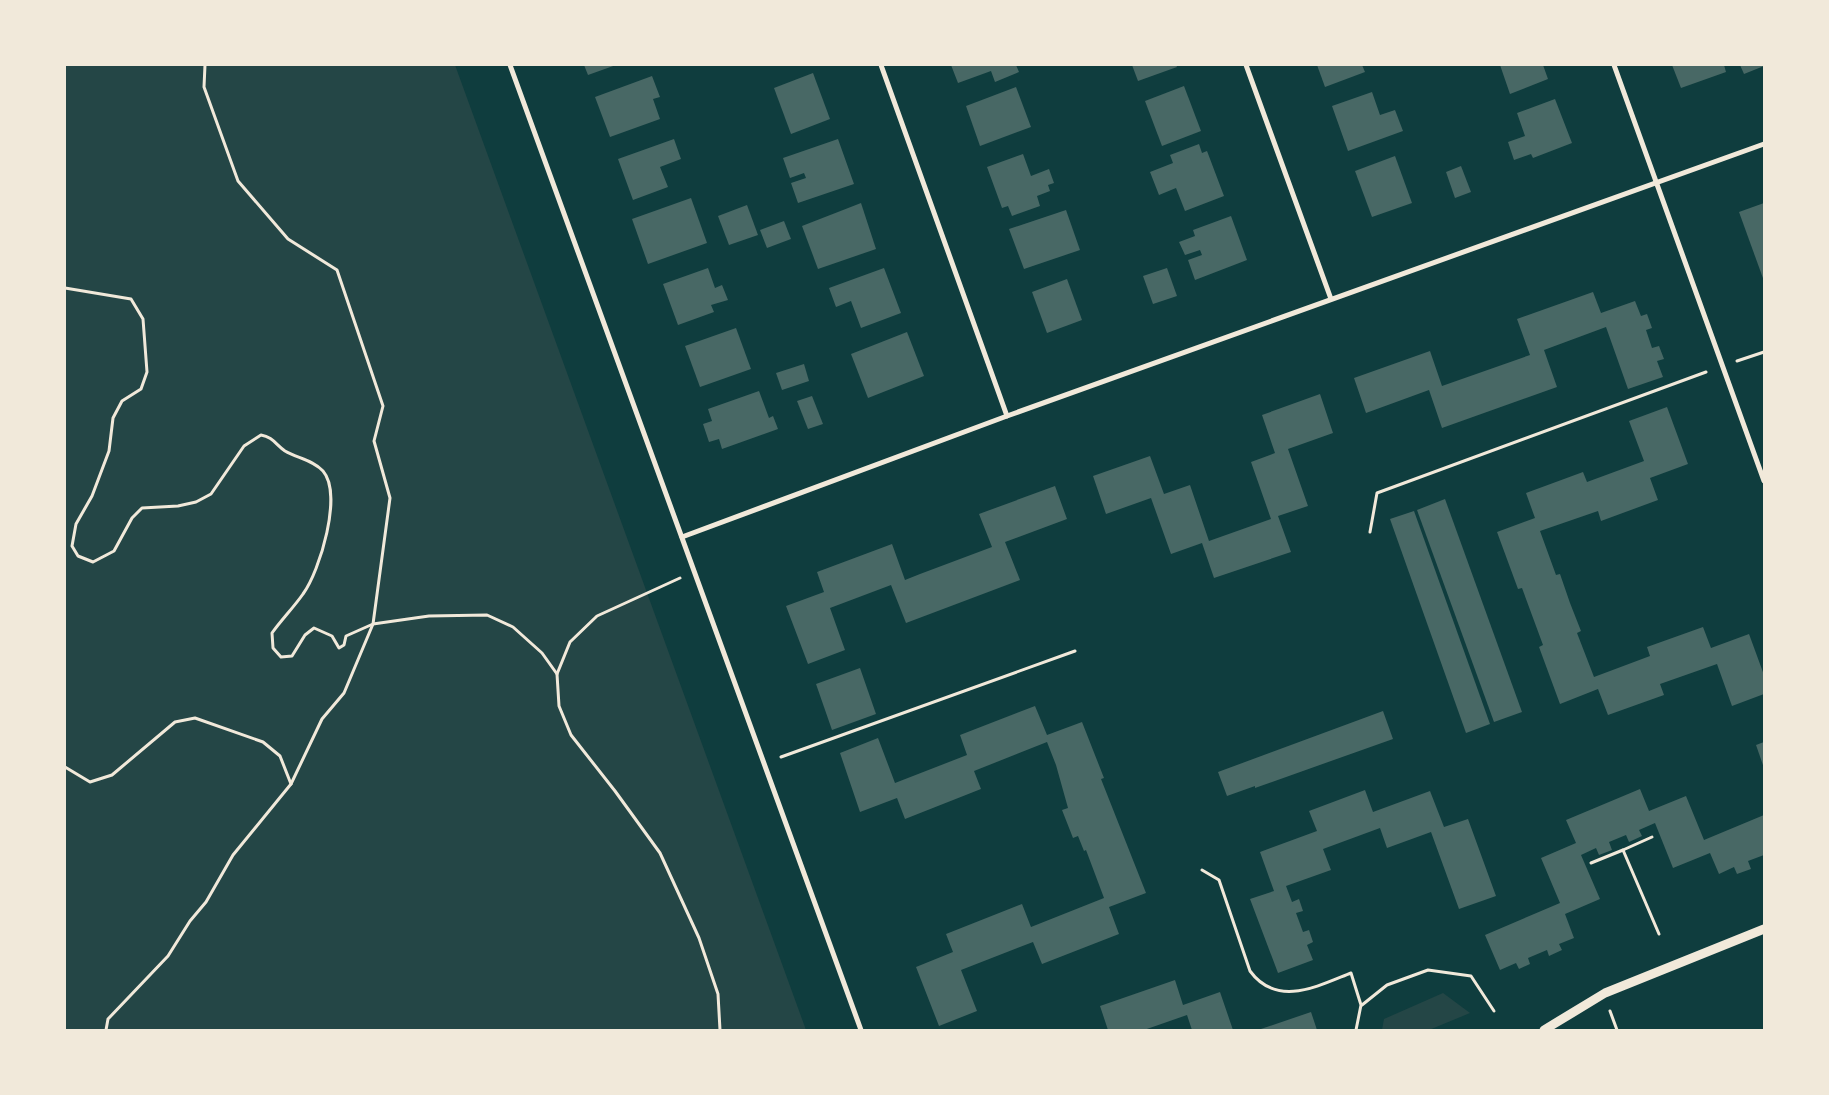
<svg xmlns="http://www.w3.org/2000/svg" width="1829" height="1095" viewBox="0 0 1829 1095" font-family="'Public Sans',sans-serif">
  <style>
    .green { fill: #244646 }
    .building { fill: #486865 }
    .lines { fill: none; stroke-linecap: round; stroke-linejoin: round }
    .path { stroke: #f1e9da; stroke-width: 3 }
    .minor { stroke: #f1e9da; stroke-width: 5 }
    .tertiary { stroke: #f1e9da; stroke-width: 9 }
  </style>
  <rect width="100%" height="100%" fill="#0f3d3e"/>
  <!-- green -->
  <g class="green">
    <path d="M65,65H455L806,1030H65Z"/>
    <path d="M1443,993L1470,1013L1429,1030H1382L1384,1019Z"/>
  </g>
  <!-- building -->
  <g class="building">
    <path d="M584,65H616L588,75Z"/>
    <path d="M951,65H1016L1019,72L995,82L991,71L958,83Z"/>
    <path d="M1132,65H1176L1177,67L1138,81Z"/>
    <path d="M1317,65H1362L1365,72L1325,87Z"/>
    <path d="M1500,65H1543L1548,79L1510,94Z"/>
    <path d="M1672,65H1724L1726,72L1681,88Z"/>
    <path d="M1740,65H1764V66L1744,74Z"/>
    <path d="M813,73L830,119L791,134L774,88Z"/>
    <path d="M652,76L660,97L653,99L660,119L610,137L595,97Z"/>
    <path d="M1184,86L1201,131L1162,146L1145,101Z"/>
    <path d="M1016,87L1031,127L980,146L966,106Z"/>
    <path d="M1372,92L1380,115L1395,110L1403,131L1348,151L1332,106Z"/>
    <path d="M1555,99L1572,143L1533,158L1531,154L1514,160L1508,142L1525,136L1517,113Z"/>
    <path d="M674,139L681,159L660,167L668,187L633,200L618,159Z"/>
    <path d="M838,139L854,184L798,203L791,183L806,178L804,173L790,178L783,158Z"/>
    <path d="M1199,144L1202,153L1207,151L1224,196L1185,211L1176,188L1159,195L1150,172L1173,163L1170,155Z"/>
    <path d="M1023,154L1031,176L1049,169L1054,183L1048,185L1050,191L1037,196L1040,206L1012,216L1008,206L1002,208L987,167Z"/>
    <path d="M1395,156L1412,203L1372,217L1355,171Z"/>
    <path d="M1461,166L1471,192L1455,198L1446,172Z"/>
    <path d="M691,198L707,243L648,264L632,219Z"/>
    <path d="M861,203L876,249L818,269L802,226Z"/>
    <path d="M1764,203V281L1739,212Z"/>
    <path d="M747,205L758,235L729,245L718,216Z"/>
    <path d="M1066,210L1080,250L1024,269L1009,229Z"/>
    <path d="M1231,216L1247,260L1195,280L1188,260L1202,255L1200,250L1185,255L1179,242L1195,236L1193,230Z"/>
    <path d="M784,221L791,239L767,248L760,230Z"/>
    <path d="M708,268L715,288L722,285L728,300L711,305L714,312L678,325L663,284Z"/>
    <path d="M884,268L901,313L861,328L851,301L836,307L829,288Z"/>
    <path d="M1167,268L1177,296L1153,304L1143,276Z"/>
    <path d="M1067,279L1082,320L1047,333L1032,292Z"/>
    <path d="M1593,292L1601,313L1635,301L1641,316L1647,314L1652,328L1646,330L1652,348L1659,346L1664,359L1657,361L1663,377L1628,389L1606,327L1544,350L1557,387L1442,428L1429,390L1366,413L1354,378L1430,351L1442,386L1530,355L1517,319Z"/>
    <path d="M736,328L751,369L700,387L685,346Z"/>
    <path d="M907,332L924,376L868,398L851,354Z"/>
    <path d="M804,364L809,381L782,390L776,373Z"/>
    <path d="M759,391L769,418L773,416L778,429L722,449L719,439L709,442L703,424L712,421L708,409Z"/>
    <path d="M1320,394L1333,433L1288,449L1308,506L1278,516L1291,552L1214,578L1202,543L1171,554L1151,498L1106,514L1093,476L1150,456L1164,494L1190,485L1209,541L1271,519L1251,462L1275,453L1262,415Z"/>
    <path d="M812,396L823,424L808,429L797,401Z"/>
    <path d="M1667,407L1688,464L1650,478L1658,500L1601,521L1598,511L1540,531L1556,575L1560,574L1570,603L1581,631L1577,633L1594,677L1650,656L1647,647L1703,627L1711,648L1749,634L1764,675V694L1732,706L1717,664L1660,684L1664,695L1608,715L1598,689L1560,704L1539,647L1543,645L1522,588L1518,589L1497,532L1535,518L1526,493L1583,472L1587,482L1644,461L1629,421Z"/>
    <path d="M1055,486L1067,519L1005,542L1020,580L906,623L891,585L830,608L845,650L808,664L786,606L824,592L817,572L892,544L905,580L920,574L992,547L979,514Z"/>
    <path d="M1445,499L1522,712L1494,722L1417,510Z"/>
    <path d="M1414,511L1490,724L1466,733L1390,519Z"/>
    <path d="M860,668L876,714L832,730L816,684Z"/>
    <path d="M1035,706L1047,735L1082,722L1104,778L1101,779L1146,893L1109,907L1119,934L1042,964L1033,942L961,970L977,1011L939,1026L916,967L953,952L946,934L1022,904L1031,927L1104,898L1086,850L1084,851L1078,836L1073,838L1062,810L1068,808L1056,765L1047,742L974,771L981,789L905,819L897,798L860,812L840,753L878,738L895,783L967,755L960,735Z"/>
    <path d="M1383,711L1393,739L1255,788V786L1227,796L1218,772Z"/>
    <path d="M1764,742V768L1756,745Z"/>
    <path d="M1640,789L1649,811L1686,796L1704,840L1764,815V855L1748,861L1751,869L1737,874L1734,867L1719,874L1710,853L1673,868L1655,823L1639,830L1642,836L1629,842L1626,835L1609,842L1612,850L1599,855L1596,848L1581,855L1600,899L1565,914L1574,938L1559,944L1562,950L1549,956L1547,950L1528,958L1530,964L1519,969L1516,963L1500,970L1485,935L1560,903L1541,858L1576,843L1566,820Z"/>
    <path d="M1365,790L1373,812L1430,791L1444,827L1468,819L1496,896L1459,909L1431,832L1387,848L1380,828L1323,849L1331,870L1286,886L1292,902L1299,899L1303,911L1296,913L1303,932L1309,930L1313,942L1307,945L1313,960L1278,973L1250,899L1274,891L1260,852L1317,831L1309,811Z"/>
    <path d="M1175,980L1183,1005L1220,992L1233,1030H1192L1187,1015L1144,1030H1108L1100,1006Z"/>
    <path d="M1311,1012L1317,1030H1258Z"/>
  </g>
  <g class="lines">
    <!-- path -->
    <g class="path">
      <path d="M65,288L131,299L143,319L147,372L141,389L122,401L113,418L109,451L92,496L76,524L72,546L78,556L93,562L114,551L132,518L142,508L178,506L196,502L211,494L244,446L261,435C273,437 276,445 285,451C297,458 313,460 323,471C343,494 320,571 303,594C294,607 282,619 272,633L273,648L281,657L292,656L305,635L314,628L332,636L339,648L344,645L346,636L373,624L429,616L487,615L513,627L542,653L557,674"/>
      <path d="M1737,361L1764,352"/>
      <path d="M1370,532L1377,493L1706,372"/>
      <path d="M680,578L597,616L570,642L557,674L559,706L571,735L615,791L660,853L699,938L718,994L720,1030"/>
      <path d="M781,757L1075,651"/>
      <path d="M65,767L90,782L112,775L175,722L195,718L263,742L280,756L291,784"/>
      <path d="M1652,837L1623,850L1659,934"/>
      <path d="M1591,863L1623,850"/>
      <path d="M1202,870L1219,880L1250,971C1277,1008 1318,986 1351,973L1361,1005L1356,1030"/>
      <path d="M1362,1005L1387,985L1428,970L1471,976L1494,1011"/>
      <path d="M1610,1011L1617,1030"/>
      <path d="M106,1030L108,1019L168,956L190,921L206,902L233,855L291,784L322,719L344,693L373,624L390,498L374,441L383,406L337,270L288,239L238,181L204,87L205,65"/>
    </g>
    <!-- minor -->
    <g class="minor">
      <path d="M510,65L861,1030"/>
      <path d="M881,65L1007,416"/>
      <path d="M1246,65L1331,299"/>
      <path d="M1614,65L1764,481"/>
      <path d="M682,537L1007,416L1764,144"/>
    </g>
    <!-- tertiary -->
    <path class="tertiary" d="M1544,1030L1605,993L1764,929"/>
  </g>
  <!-- border -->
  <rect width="1829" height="1095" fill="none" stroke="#f1e9da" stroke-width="132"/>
</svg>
